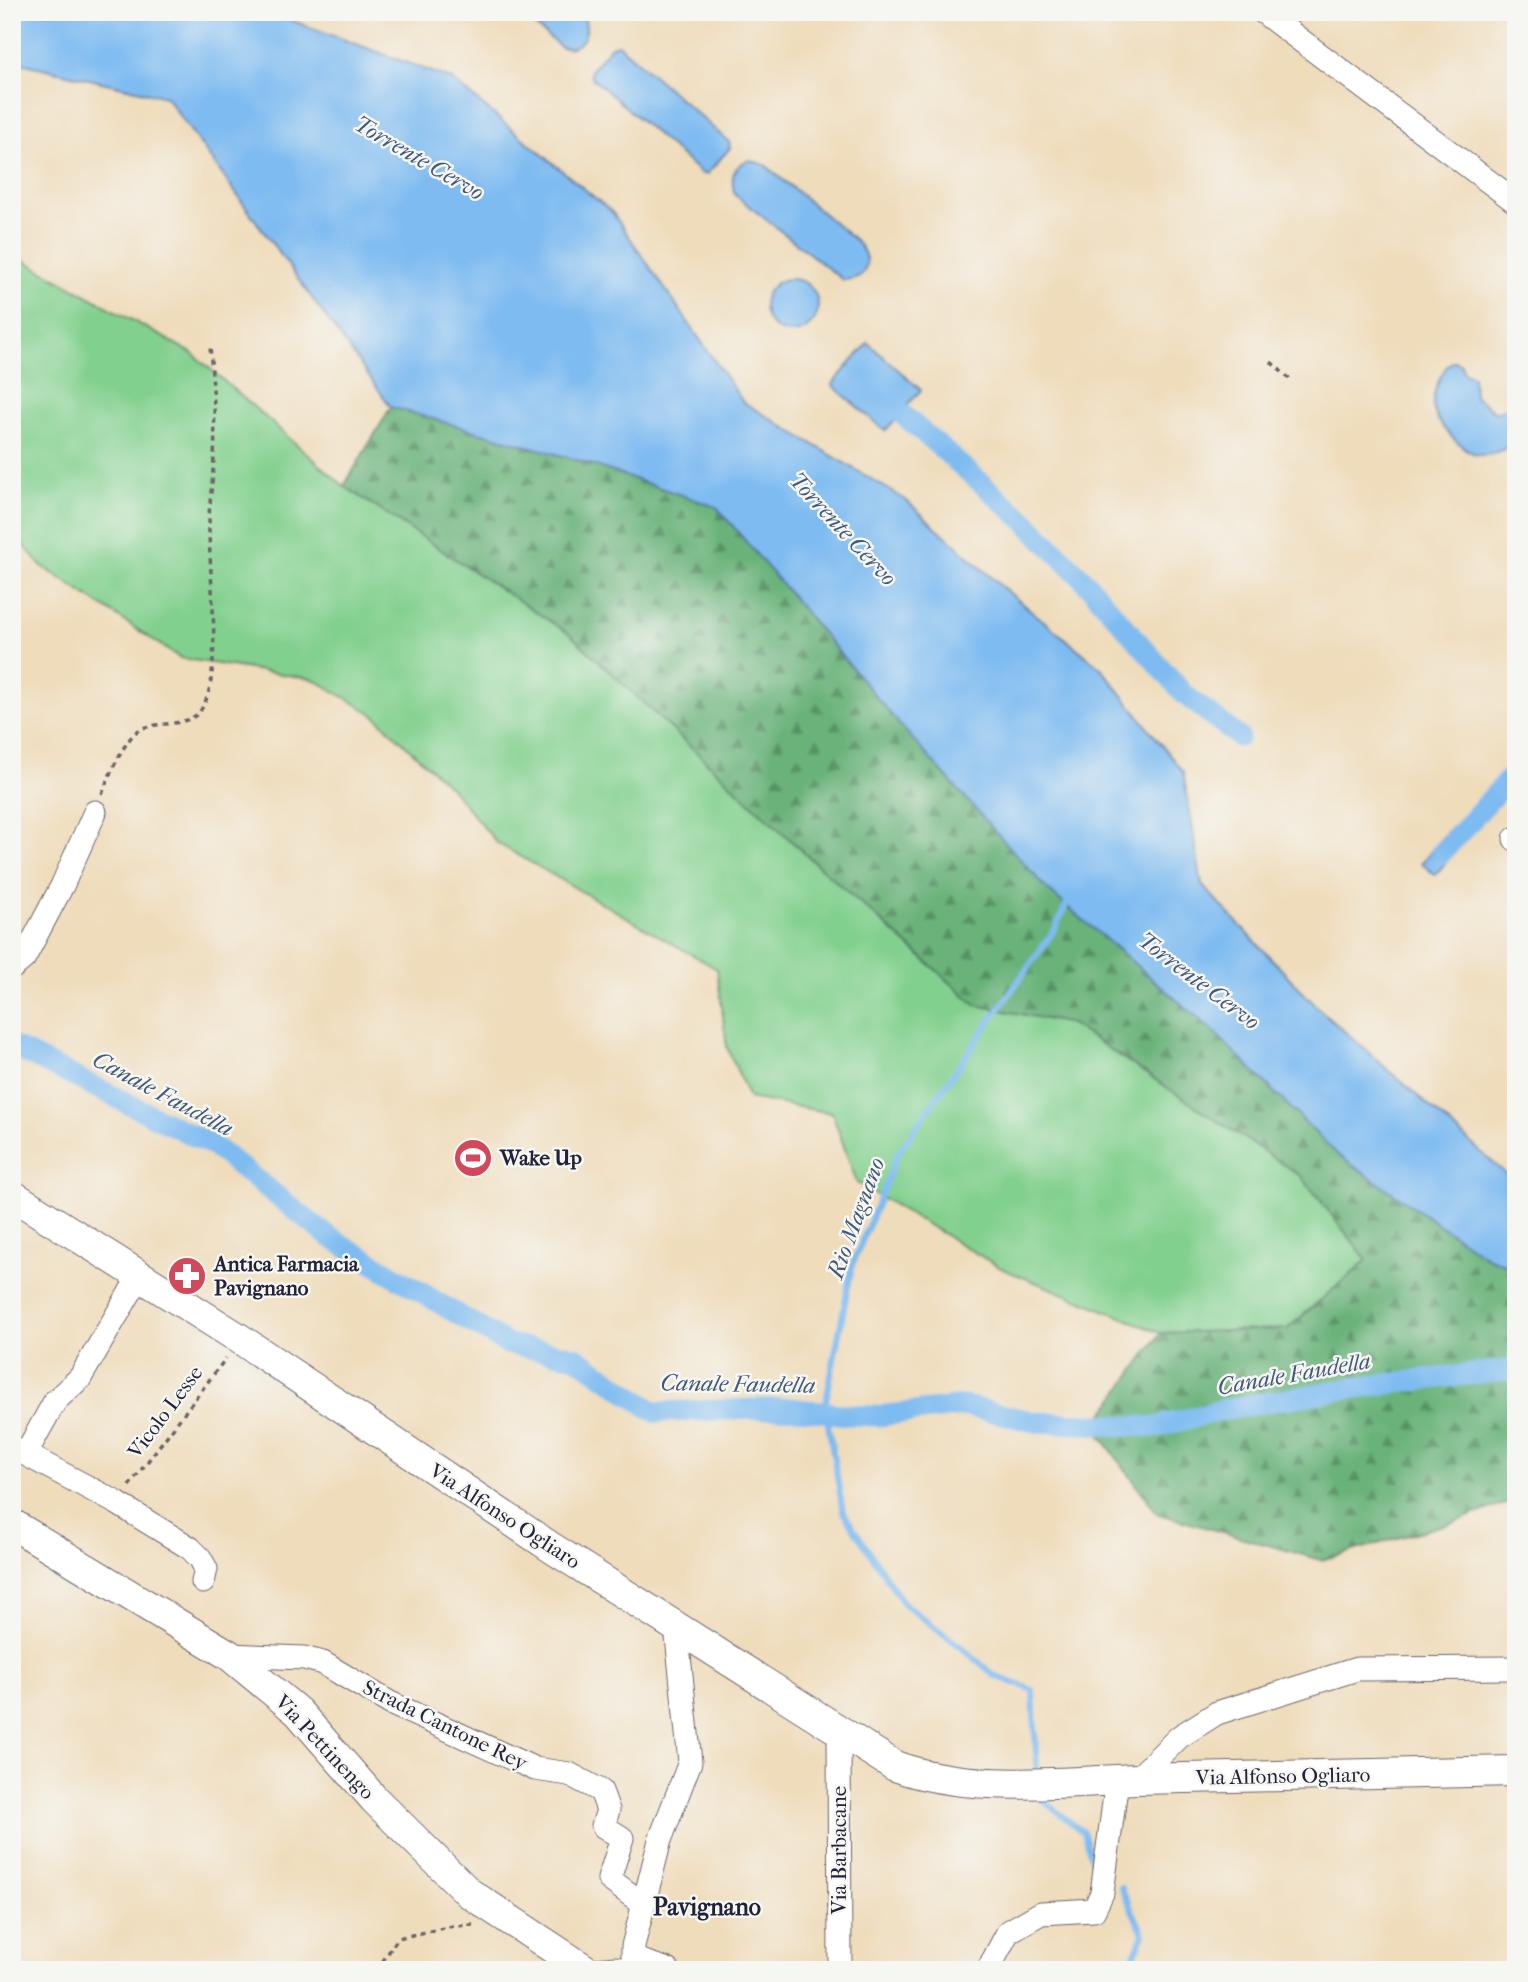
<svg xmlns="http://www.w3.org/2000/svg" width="1528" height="1982" viewBox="0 0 1528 1982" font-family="'IM FELL French Canon',serif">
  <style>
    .grass { fill: #82d08e; stroke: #527964; stroke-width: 2 }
    .forest { fill: url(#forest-firs); stroke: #466a5a; stroke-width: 2 }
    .water { fill: #7ebbf1; stroke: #506e96; stroke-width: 2 }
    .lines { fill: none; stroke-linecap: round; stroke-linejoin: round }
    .stream { stroke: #7ebbf1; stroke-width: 6 }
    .canal { stroke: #7ebbf1; stroke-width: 21 }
    .minor-casing { stroke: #6a6368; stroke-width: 25 }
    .major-casing { stroke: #6a6368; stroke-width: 32 }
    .path { stroke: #6a6368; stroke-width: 3.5; stroke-dasharray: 5 5; stroke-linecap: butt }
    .minor { stroke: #fff; stroke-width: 23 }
    .major { stroke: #fff; stroke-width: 30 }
    .labels { text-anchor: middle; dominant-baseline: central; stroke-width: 5; stroke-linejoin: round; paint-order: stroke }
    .poi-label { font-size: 21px; font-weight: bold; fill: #22223b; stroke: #f6f6f2; text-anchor: start }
    .street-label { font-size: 21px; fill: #22223b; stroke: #f6f6f2 }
    .water-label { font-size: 23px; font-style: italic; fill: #42587b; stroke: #f6f6f2 }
    .quarter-label { font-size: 24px; font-weight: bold; fill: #22223b; stroke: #f6f6f2 }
  </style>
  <defs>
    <pattern id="forest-firs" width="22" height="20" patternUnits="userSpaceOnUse" patternTransform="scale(1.75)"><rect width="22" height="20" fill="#69b279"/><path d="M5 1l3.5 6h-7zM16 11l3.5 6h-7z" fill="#569064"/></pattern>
  </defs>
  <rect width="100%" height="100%" fill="#f6f6f2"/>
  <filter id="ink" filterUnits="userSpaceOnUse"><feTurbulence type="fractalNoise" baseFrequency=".0143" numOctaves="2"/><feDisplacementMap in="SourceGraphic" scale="14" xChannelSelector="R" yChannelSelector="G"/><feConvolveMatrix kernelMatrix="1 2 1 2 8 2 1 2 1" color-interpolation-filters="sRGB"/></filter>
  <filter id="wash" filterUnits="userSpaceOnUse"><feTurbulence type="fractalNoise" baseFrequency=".00686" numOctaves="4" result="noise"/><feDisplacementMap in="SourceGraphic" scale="28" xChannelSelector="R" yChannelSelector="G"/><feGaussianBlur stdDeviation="1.57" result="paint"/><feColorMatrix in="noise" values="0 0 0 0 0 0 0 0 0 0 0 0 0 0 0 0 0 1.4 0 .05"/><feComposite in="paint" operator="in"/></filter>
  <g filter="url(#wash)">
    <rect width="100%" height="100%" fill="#efdcbb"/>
    <!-- grass -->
    <path class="grass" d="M12,254L192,353L344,486L571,635L815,863L976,1005L1071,1024L1301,1176L1367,1260L1287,1329L1161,1333L1003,1269L857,1183L832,1113L749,1098L727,1047L717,969L497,843L451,788L373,714L313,679L180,658L39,564L12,529Z"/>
    <!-- forest -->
    <path class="forest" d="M391,407L581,461L717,507L899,724L1047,889L1211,1029L1338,1155L1485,1256L1516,1269V1502L1497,1506L1454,1522L1321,1560L1158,1514L1094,1427L1161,1333L1287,1329L1367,1260L1301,1176L1071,1024L976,1005L815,863L571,635L344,486Z"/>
    <!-- water -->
    <g class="water">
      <path d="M12,12H269L451,79L612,212L743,402L906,500L1001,586L1101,668L1183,772L1202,885L1317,1007L1516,1183V1269L1485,1256L1338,1155L1211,1029L1047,889L899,724L717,507L581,461L391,407L166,97L12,61Z"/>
      <path d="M518,12H580C594,28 583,52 561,47Z"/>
      <path d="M618,44L729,142L730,148L707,174H702L591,77L590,71L611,46Z"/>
      <path d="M750,160L765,165L855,240C872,258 871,279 843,280L735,195C730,179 732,165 750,160Z"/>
      <circle cx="791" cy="306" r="27"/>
      <path d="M868,343L921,390L885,431L832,385Z"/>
      <path d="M1454,361L1461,364L1464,373L1473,376L1474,396L1496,412L1512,406L1516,408V440C1509,448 1492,456 1481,455C1464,454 1434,422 1433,405C1432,397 1437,385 1440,378C1444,371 1446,365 1454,361Z"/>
      <path d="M1450,829L1464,841L1435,875L1421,863Z"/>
    </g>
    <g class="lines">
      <!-- stream -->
      <g class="stream">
        <path d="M1037,1774L1033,1690L995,1676L965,1650L904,1604L843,1512L825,1406L852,1266L898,1153L1055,929L1068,901"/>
        <path d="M1040,1792L1041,1799L1083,1832L1096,1871"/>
        <path d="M1121,1887L1144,1935L1127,1970"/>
      </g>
      <!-- canal -->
      <g class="canal">
        <path d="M879,394L1027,523L1082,578L1185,695L1239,737"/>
        <path d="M1440,855L1516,771"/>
        <path d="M12,1046L212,1145L328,1236L507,1344L576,1357L655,1412L790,1408L847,1415L878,1416L965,1406L1035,1422L1156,1427L1227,1409L1352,1388L1516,1369"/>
      </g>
    </g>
  </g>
  <g filter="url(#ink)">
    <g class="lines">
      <defs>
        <g id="minor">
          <path d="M1263,12L1516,202"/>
          <path d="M1515,839L1516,838"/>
          <path d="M12,968L24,958L62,886L95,812"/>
          <path d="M12,1447L117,1503L190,1548L200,1558L206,1569L203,1582"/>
          <path d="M26,1453L55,1401L80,1378L139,1277"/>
          <path d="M229,1655L304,1658L323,1663L390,1703L535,1769L569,1774L601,1791L608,1810L603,1826L622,1838L609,1879L643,1904"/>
          <path d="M839,1730L840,1970"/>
          <path d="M1136,1780L1179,1737L1217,1713L1357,1669L1516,1668"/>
          <path d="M595,1970L616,1968L622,1970"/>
          <path d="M668,1970L640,1961L633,1955V1946L660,1840L690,1762L676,1627"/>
          <path d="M988,1970L1008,1932L1041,1913L1094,1910L1102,1893L1117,1780"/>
        </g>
        <g id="major">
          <path d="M12,1195L240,1339L552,1548L895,1766C968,1793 1060,1782 1138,1779C1264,1776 1390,1773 1516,1771"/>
          <path d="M12,1524L229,1655L298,1712L374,1799L469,1893L586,1970"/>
        </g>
      </defs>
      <!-- minor casing -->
      <use href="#minor" class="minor-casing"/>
      <!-- major casing -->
      <use href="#major" class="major-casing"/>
      <!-- path -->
      <g class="path">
        <path d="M1271,362L1293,382"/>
        <path d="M102,794C108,778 125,738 139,730C158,720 190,729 202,708C224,674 208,567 209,523C209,505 212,488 213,470C217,430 213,388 210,347"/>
        <path d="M129,1486L226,1358"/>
        <path d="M377,1970L398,1938L453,1926L473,1925"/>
      </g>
      <!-- minor -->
      <use href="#minor" class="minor"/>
      <!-- major -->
      <use href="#major" class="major"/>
    </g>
  </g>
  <!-- icons -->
  <defs>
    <symbol id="stadium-disc" viewBox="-11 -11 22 22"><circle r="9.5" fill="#d1495b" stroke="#f6f6f2"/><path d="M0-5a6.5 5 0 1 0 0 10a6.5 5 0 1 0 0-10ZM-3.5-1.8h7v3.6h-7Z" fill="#fff"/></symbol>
    <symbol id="pharmacy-disc" viewBox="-11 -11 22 22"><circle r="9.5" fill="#d1495b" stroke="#f6f6f2"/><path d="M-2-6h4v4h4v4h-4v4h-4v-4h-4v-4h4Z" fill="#fff"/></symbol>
  </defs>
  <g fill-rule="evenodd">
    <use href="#stadium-disc" x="451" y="1136" width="44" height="44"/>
    <use href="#pharmacy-disc" x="165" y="1254" width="44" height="44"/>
  </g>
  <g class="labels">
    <!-- poi labels -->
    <g class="poi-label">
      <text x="500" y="1158">Wake Up</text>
      <text x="214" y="1264">Antica Farmacia<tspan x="214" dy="24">Pavignano</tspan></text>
    </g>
    <!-- street labels -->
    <g class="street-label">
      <text transform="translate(165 1412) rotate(-53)">Vicolo Lesse</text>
      <text transform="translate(505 1516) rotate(33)">Via Alfonso Ogliaro</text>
      <text transform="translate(445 1725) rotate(26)">Strada Cantone Rey</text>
      <text transform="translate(325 1747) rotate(47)">Via Pettinengo</text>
      <text transform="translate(1283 1776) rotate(-1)">Via Alfonso Ogliaro</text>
      <text transform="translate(839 1850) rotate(-90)">Via Barbacane</text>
    </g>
    <!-- water labels -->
    <g class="water-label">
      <text transform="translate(419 158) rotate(30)">Torrente Cervo</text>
      <text transform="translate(843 529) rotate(47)">Torrente Cervo</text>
      <text transform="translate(1199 981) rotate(37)">Torrente Cervo</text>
      <text transform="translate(163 1094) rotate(28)">Canale Faudella</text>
      <text transform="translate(856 1218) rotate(-70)">Rio Magnano</text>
      <text transform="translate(1294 1374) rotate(-10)">Canale Faudella</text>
      <text transform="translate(738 1384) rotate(1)">Canale Faudella</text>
    </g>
    <!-- quarter labels -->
    <g class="quarter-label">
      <text x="707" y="1907">Pavignano</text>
    </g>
  </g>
  <!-- margin -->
  <rect width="1528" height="1982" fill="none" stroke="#f6f6f2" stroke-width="42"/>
</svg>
